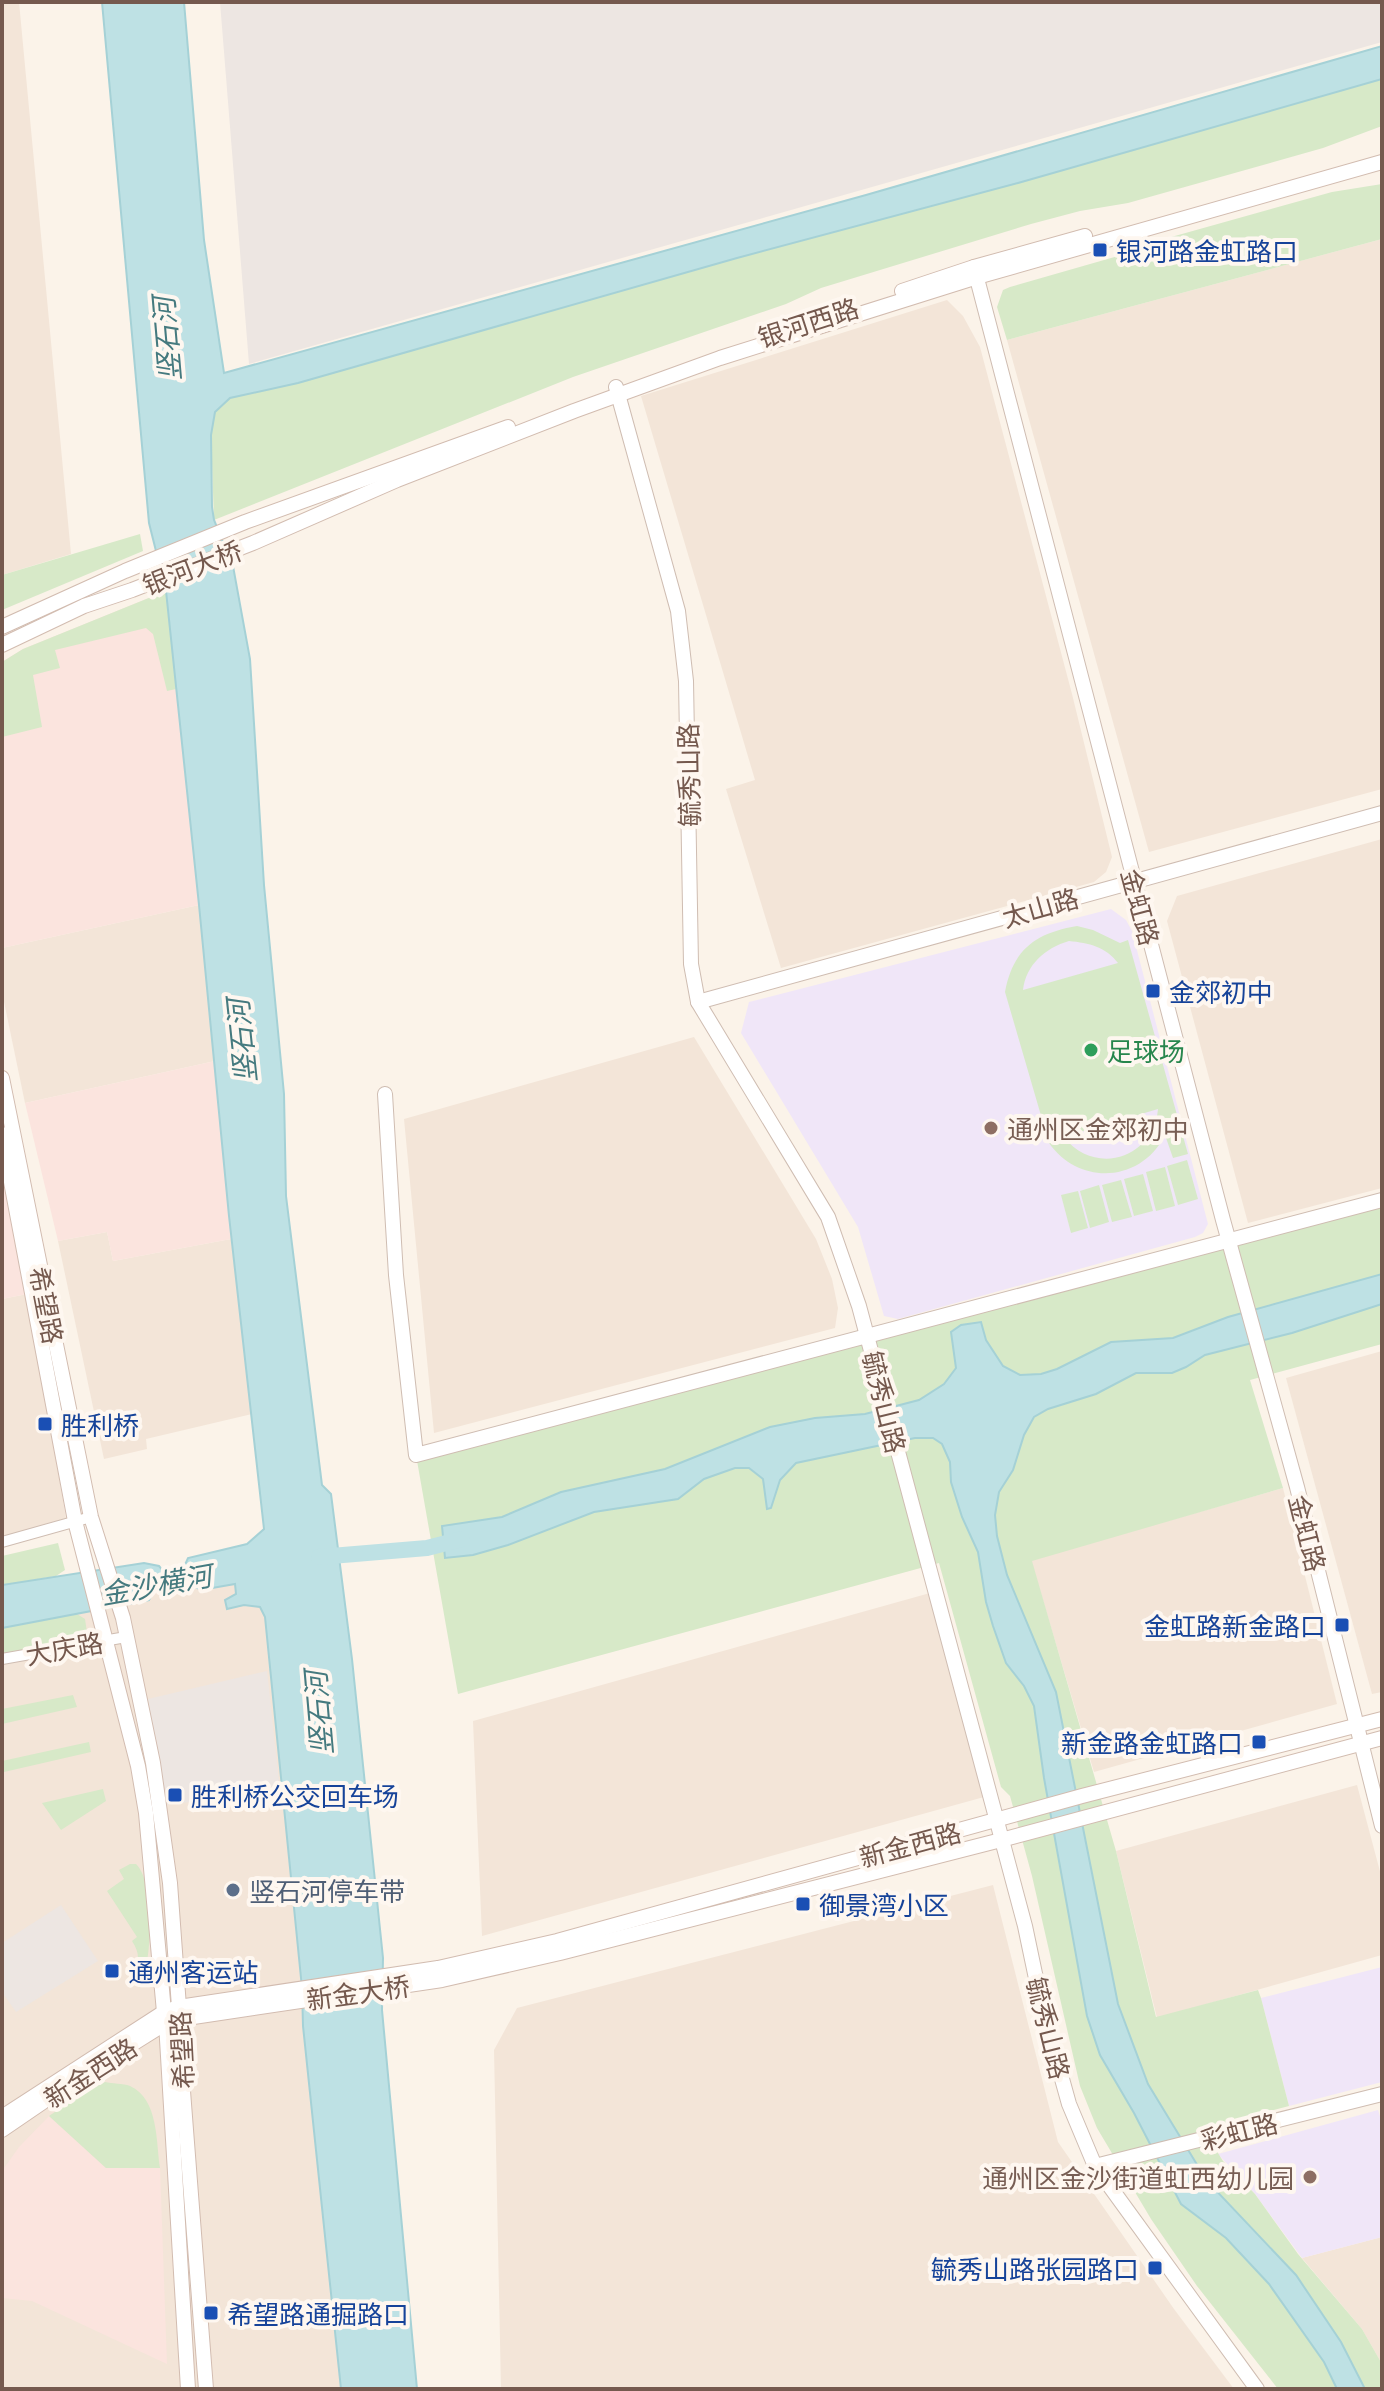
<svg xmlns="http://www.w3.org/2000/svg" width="1384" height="2391" viewBox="0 0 1384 2391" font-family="'Exo 2','Noto Sans SC',sans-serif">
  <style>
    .residential { fill: #f3e5d8 }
    .commercial { fill: #fbe4de }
    .industrial { fill: #ede6e2 }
    .education { fill: #f0e6f8 }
    .green { fill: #d7e9c8; fill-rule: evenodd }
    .water { fill: #bee1e4; stroke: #a5d1d6; stroke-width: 2 }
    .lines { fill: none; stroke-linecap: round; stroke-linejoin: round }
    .river { stroke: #bee1e4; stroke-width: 16 }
    .minor-casing { stroke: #cfbdb2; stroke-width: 12 }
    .tertiary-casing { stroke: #cfbdb2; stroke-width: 16 }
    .secondary-casing { stroke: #d2bcb0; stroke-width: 16 }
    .minor { stroke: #fff; stroke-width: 10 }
    .tertiary { stroke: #fff; stroke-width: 14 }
    .secondary { stroke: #fff; stroke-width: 14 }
    .transit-dot { fill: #1a4fb4; stroke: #fef7f0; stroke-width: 3 }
    .leisure-dot { fill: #2e9e5b; stroke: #fef7f0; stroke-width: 3 }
    .education-dot { fill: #8d6e63; stroke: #fef7f0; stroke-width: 3 }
    .service-dot { fill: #5c6f8a; stroke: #fef7f0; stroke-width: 3 }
    .labels { text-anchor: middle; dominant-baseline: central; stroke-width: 8; stroke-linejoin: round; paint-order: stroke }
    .transit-label { font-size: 26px; fill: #164399; stroke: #fef7f0; text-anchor: start }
    .street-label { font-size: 26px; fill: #75594e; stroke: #fef7f0 }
    .leisure-label { font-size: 26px; fill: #27864d; stroke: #fef7f0; text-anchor: start }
    .education-label { font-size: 26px; fill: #785e54; stroke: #fef7f0; text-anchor: start }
    .service-label { font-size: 26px; fill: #4e5e75; stroke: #fef7f0; text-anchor: start }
    .water-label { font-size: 28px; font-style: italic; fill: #457a7f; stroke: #fef7f0 }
  </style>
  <rect width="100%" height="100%" fill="#fbf3e9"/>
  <!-- residential -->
  <g class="residential">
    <path d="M2,2H19L71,554L2,575Z"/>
    <path d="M1382,239V789L1149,852L1007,340Z"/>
    <path d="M947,300L963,316L980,347L1072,694L1112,857L1106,872L1094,882L781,968L726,789L755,780L641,396Z"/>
    <path d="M1382,839V1188L1248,1223L1167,921L1177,896Z"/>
    <path d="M199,905L215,1061L25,1103L2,992V948Z"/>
    <path d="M694,1037L816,1239L832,1279L838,1308L835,1328L434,1433L404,1119Z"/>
    <path d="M107,1232L113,1261L231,1239L252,1414L146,1439L147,1449L104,1459L58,1241Z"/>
    <path d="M27,1294L66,1518L2,1538V1299Z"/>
    <path d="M1382,1351V1692L1372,1694L1286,1378Z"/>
    <path d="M1283,1488L1337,1704L1094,1772L1031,1560Z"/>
    <path d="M288,1545L371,2389H2V1598Z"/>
    <path d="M930,1593L984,1797L482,1936L473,1721Z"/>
    <path d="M1357,1785L1382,1879V1955L1157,2018L1116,1851Z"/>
    <path d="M993,1885L1058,2142L1174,2309L1234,2389H501L494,2050L517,2008Z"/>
    <path d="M1382,2237V2364L1362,2329L1302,2258Z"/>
  </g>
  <!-- commercial -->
  <g class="commercial">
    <path d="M166,591L199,905L2,948V662L23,649Z"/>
    <path d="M215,1061L231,1239L113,1261L107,1232L58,1241L25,1103Z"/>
    <path d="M2,1166L27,1294L2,1299Z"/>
    <path d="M49,2116L106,2168H160L167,2364L32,2301L2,2298V2171L19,2147Z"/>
  </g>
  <!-- industrial -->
  <g class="industrial">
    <path d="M220,2H1382V42L249,364Z"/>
    <path d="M267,1671L280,1791L165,1805L148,1699Z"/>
    <path d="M61,1905L98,1961L16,2012L2,1992V1943Z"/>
  </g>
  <!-- education -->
  <g class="education">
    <path d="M1111,909L1126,920L1132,931L1208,1224L1203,1233L1195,1237L898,1319L884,1316L858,1227L741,1033L749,1002Z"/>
    <path d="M1382,1967V2082L1289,2106L1261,1998Z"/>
    <path d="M1378,2110L1382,2123V2237L1302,2258L1255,2194L1218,2154Z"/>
  </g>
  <!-- green -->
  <g class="green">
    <path d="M1382,79V126L1323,148L1128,203L1080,211L1031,224L821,288L786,304L573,377L214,520L211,435L215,412L230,398L298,383L737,258L1018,183Z"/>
    <path d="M1382,184V239L1007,340L997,307L1003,290L1010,287L1118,256L1132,248L1332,192Z"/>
    <path d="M140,534L143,551L2,610V575Z"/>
    <path d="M166,591L176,689L167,691L153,634L146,628L55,650L60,668L33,675L42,727L2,737V662L23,649Z"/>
    <path d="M1077,926L1093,930L1120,943L1128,940L1188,1154L1173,1158L1165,1135C1141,1183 1079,1186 1049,1143L1005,992C1013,949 1036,933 1077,926ZM1069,941C1089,943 1106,947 1118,963L1023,990C1026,965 1045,948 1069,941ZM1158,1109C1154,1158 1095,1177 1064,1137Z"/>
    <path d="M1187,1160L1198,1199L1178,1205L1167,1166Z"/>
    <path d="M1165,1167L1175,1206L1156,1211L1146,1172Z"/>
    <path d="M1143,1174L1153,1211L1134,1216L1124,1179Z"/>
    <path d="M1121,1180L1132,1217L1112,1222L1102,1185Z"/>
    <path d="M1099,1185L1109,1222L1090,1228L1080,1191Z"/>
    <path d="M1078,1191L1088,1228L1071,1233L1061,1195Z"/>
    <path d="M1382,1200V1344L1250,1380L1283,1488L1032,1561L1116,1851L1156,2017L1258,1990L1261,1998L1289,2106L1203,2129L1223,2161L1255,2194L1298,2254L1362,2329L1382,2364V2389H1278L1197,2286L1151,2219L1097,2128L1080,2086L1032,1876L1010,1796L1001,1787L939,1563L458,1694L416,1455Z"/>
    <path d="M58,1543L65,1570L56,1576L2,1585V1556Z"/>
    <path d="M77,1614L85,1619L88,1639L2,1654V1628Z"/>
    <path d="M73,1695L77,1707L2,1724V1709Z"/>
    <path d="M89,1742L91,1752L4,1772L2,1761Z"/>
    <path d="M103,1789L106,1801L61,1830L42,1803Z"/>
    <path d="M130,1864H136C156,1883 152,1964 140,1988L132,1975C140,1963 140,1953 132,1941L137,1937L107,1891L124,1879L119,1870Z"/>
    <path d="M105,2082C112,2084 123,2083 130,2086C159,2099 156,2143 160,2168H106L49,2116L80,2095Z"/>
  </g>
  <!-- water -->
  <g class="water">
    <path d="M102,2H184L204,240L224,373L866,195L1382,46V79L1018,183L737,258L298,383L230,398L215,412L211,435L212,507L214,520L233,566L250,659L264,885L284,1094L286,1196L322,1485L331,1494L352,1659L383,1958L382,2010L417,2389H341L303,2026L302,1988L265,1617L260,1607L244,1605L227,1609L225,1600L236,1594L235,1584L201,1590L190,1584L153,1592L149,1600L2,1628V1585L144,1563L159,1566L164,1572L184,1567L188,1558L247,1544L264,1529L229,1216L199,905L166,591L149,523Z"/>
    <path d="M1382,1274V1304L1292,1333L1205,1355L1186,1367L1172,1373H1136L1096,1394L1048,1409L1034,1417L1024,1435L1013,1470L999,1492L995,1515L997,1536L1007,1575L1056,1692L1118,2004L1148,2084L1207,2181L1296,2275L1341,2342L1365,2389H1337L1324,2362L1269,2284L1226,2238L1181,2204L1134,2113L1100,2055L1087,2016L1044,1778L1034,1706L1024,1686L1006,1663L993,1626L986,1602L978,1552L962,1517L951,1482L950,1462L942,1444L933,1438H915L796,1463L780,1480L771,1508L767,1509L763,1479L749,1468H735L704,1479L678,1499L594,1512L508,1545L473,1555L445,1558L442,1526L502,1517L561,1492L665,1469L770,1427L815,1418L865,1414L919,1400L944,1384L956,1368L951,1332L961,1325L981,1322L986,1340L1003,1366L1020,1375L1041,1374L1057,1369L1111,1342L1173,1338L1228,1317Z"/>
  </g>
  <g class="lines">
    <!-- river -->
    <path class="river" d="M319,1557L427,1548L462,1539"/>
    <defs>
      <g id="minor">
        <path d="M2,1542L91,1517"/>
        <path d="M2,1659L126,1637"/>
      </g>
      <g id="tertiary">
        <path d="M974,267L1223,1220L1297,1487L1382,1826"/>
        <path d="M616,387L678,611L686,681L691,964L698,1002L828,1217L859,1306L1025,1926L1042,2007L1069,2104L1095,2166L1257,2389"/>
        <path d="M698,1002L1382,813"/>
        <path d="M385,1094L396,1275L416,1455L1382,1200"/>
        <path d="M1095,2166L1382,2094"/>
      </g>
      <g id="secondary">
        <path d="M902,291L974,267L1085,236"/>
        <path d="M2,627L125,571L245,522L508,427"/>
        <path d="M2,645L84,606L132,590L253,543L397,480L574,411L720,358L977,277L1382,162"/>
        <path d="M2,1078L91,1517L123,1618L153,1763L170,1883L179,2007"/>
        <path d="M2,1134L75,1521L138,1766L146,1813L164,2012"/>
        <path d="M180,2019L182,2078L206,2389"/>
        <path d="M166,2023L188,2389"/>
        <path d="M134,2043L166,2023L180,2019L442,1980L560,1953L1001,1840L1382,1738"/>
        <path d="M2,2117L164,2012L179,2007L438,1968L557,1941L1082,1796L1382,1719"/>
        <path d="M2,2130L43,2102"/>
      </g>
    </defs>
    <!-- minor casing -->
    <use href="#minor" class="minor-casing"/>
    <!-- tertiary casing -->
    <use href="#tertiary" class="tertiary-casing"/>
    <!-- secondary casing -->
    <use href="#secondary" class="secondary-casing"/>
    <!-- minor -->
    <use href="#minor" class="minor"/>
    <!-- tertiary -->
    <use href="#tertiary" class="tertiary"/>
    <!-- secondary -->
    <use href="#secondary" class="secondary"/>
  </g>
  <!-- markers -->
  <g class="transit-dot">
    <rect x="1092" y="242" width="16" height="16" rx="4"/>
    <rect x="1145" y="983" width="16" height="16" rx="4"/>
    <rect x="37" y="1416" width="16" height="16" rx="4"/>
    <rect x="1334" y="1617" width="16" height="16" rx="4"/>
    <rect x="1251" y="1734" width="16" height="16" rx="4"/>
    <rect x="167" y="1787" width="16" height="16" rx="4"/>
    <rect x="795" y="1896" width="16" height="16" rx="4"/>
    <rect x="104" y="1963" width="16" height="16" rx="4"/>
    <rect x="1147" y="2260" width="16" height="16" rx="4"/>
    <rect x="203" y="2305" width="16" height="16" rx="4"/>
  </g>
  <circle class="leisure-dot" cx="1091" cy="1050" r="8"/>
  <g class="education-dot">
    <circle cx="991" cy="1128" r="8"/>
    <circle cx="1310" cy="2177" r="8"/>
  </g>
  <circle class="service-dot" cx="233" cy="1890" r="8"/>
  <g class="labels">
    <!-- transit labels -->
    <g class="transit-label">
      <text x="1116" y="250">银河路金虹路口</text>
      <text x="1169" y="991">金郊初中</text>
      <text x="61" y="1424">胜利桥</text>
      <text x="1326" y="1625" text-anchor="end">金虹路新金路口</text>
      <text x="1243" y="1742" text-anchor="end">新金路金虹路口</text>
      <text x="191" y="1795">胜利桥公交回车场</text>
      <text x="819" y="1904">御景湾小区</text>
      <text x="128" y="1971">通州客运站</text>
      <text x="1139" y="2268" text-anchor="end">毓秀山路张园路口</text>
      <text x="227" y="2313">希望路通掘路口</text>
    </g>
    <!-- street labels -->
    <g class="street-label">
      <text transform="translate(808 322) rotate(-18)">银河西路</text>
      <text transform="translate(192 567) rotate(-21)">银河大桥</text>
      <text transform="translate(688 775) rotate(-91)">毓秀山路</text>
      <text transform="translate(1040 907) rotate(-16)">太山路</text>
      <text transform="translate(1141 907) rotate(75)">金虹路</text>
      <text transform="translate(47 1305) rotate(79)">希望路</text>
      <text transform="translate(885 1402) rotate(76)">毓秀山路</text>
      <text transform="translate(1308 1533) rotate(76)">金虹路</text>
      <text transform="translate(64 1648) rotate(-10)">大庆路</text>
      <text transform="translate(910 1844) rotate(-15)">新金西路</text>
      <text transform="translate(358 1992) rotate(-8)">新金大桥</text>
      <text transform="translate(1049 2028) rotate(76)">毓秀山路</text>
      <text transform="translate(181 2050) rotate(-93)">希望路</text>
      <text transform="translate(90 2072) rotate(-33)">新金西路</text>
      <text transform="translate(1239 2131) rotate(-14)">彩虹路</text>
    </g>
    <!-- leisure labels -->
    <g class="leisure-label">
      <text x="1107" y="1050">足球场</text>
    </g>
    <!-- education labels -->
    <g class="education-label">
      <text x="1007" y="1128">通州区金郊初中</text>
      <text x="1294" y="2177" text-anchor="end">通州区金沙街道虹西幼儿园</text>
    </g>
    <!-- service labels -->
    <g class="service-label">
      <text x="249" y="1890">竖石河停车带</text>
    </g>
    <!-- water labels -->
    <g class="water-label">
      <text transform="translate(166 339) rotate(-95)">竖石河</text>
      <text transform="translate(241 1041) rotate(-96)">竖石河</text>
      <text transform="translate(156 1584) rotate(-10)">金沙横河</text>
      <text transform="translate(318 1713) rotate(-95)">竖石河</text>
    </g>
  </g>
  <!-- border -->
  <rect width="1384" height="2391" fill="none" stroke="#75594e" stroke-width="8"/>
</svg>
